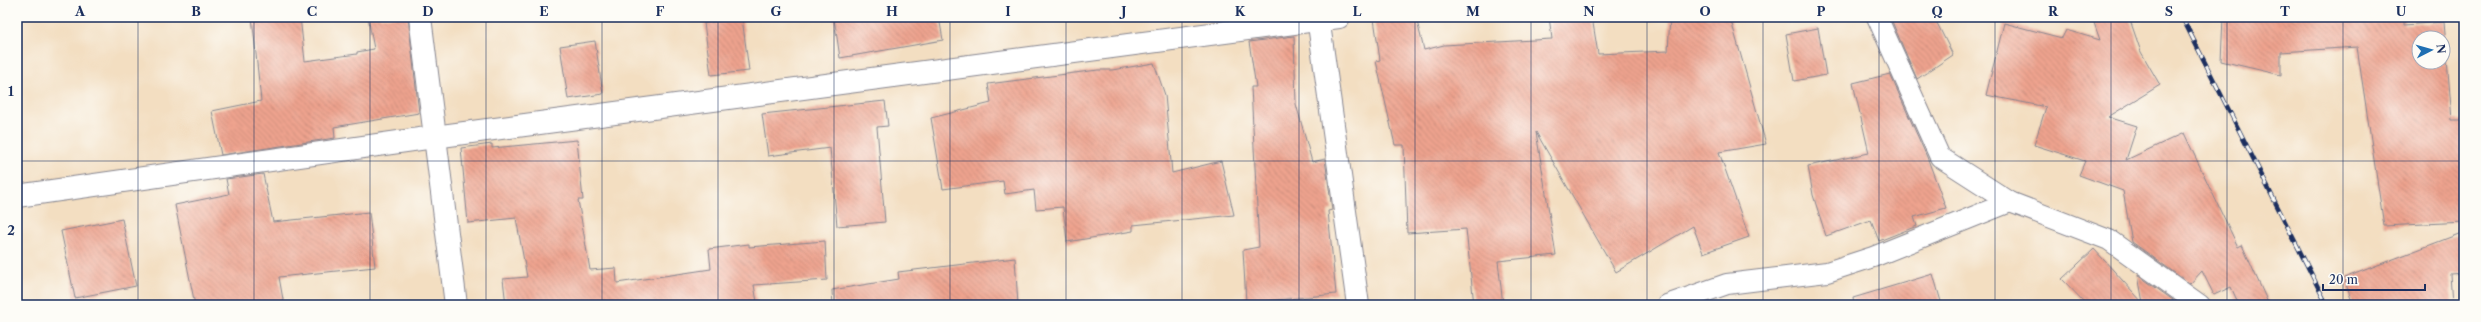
<svg xmlns="http://www.w3.org/2000/svg" width="2481" height="322" viewBox="0 0 2481 322" font-family="'Libre Caslon Text',serif">
  <style>
    .building { fill: url(#building-back-hatch); fill-rule: evenodd }
    .lines { fill: none; stroke-linecap: round; stroke-linejoin: round }
    .service-casing { stroke: #878690; stroke-width: 22 }
    .minor-casing { stroke: #878690; stroke-width: 24 }
    .service { stroke: #fff; stroke-width: 20 }
    .minor { stroke: #fff; stroke-width: 22 }
    .rail-casing { stroke: #1b2f5e; stroke-width: 4.5 }
    .rail { stroke: #fdfcf7; stroke-width: 3; stroke-dasharray: 9; stroke-linecap: butt }
    .grid { fill: none; stroke: #1b2f5e; stroke-width: 1; stroke-opacity: 0.55 }
    .neatline { fill: none; stroke: #1b2f5e; stroke-width: 1.5 }
    .grid-label { font-size: 13px; text-anchor: middle; font-weight: bold; fill: #1b2f5e }
  </style>
  <defs>
    <pattern id="building-back-hatch" width="6" height="6" patternUnits="userSpaceOnUse"><rect width="6" height="6" fill="#eea38e"/><path d="M-1 5l2 2M0 0l6 6M5-1l2 2" fill="none" stroke="#c08577"/></pattern>
  </defs>
  <rect width="100%" height="100%" fill="#fdfcf7"/>
  <filter id="ink" filterUnits="userSpaceOnUse"><feTurbulence type="fractalNoise" baseFrequency=".025" numOctaves="2"/><feDisplacementMap in="SourceGraphic" scale="8" xChannelSelector="R" yChannelSelector="G"/><feConvolveMatrix kernelMatrix="1 2 1 2 8 2 1 2 1" color-interpolation-filters="sRGB"/></filter>
  <filter id="wash" filterUnits="userSpaceOnUse"><feTurbulence type="fractalNoise" baseFrequency=".012" numOctaves="4" result="noise"/><feDisplacementMap in="SourceGraphic" scale="16" xChannelSelector="R" yChannelSelector="G"/><feGaussianBlur stdDeviation="0.9" result="paint"/><feColorMatrix in="noise" values="0 0 0 0 0 0 0 0 0 0 0 0 0 0 0 0 0 1.4 0 .05"/><feComposite in="paint" operator="in"/></filter>
  <g filter="url(#wash)">
    <rect width="100%" height="100%" fill="#f3dec1"/>
    <g id="blocks">
      <!-- building -->
      <g class="building">
        <path d="M252,17H300L305,61L357,54V52L374,49L368,17H408L419,113L334,127L335,138L221,155L212,111L261,101Z"/>
        <path d="M834,17H939L943,40L840,58Z"/>
        <path d="M1389,17H1416L1424,50L1444,45L1552,39L1549,17H1592L1598,54L1668,51L1670,17H1730L1766,144L1719,152L1749,237L1703,253L1693,226L1616,272L1536,132L1556,255L1498,261L1503,305H1474L1466,229L1407,233L1404,145H1395L1376,61L1380,60L1374,19Z"/>
        <path d="M1890,17H1934L1953,55L1917,79Z"/>
        <path d="M2092,17H2129L2141,52L2160,85L2108,117L2137,126L2126,160L2184,133L2238,247L2242,245L2269,305H2239L2231,287L2214,295L2202,271L2190,284L2132,242L2123,191L2079,175L2085,161L2034,145L2046,107L1986,95L2004,23L2062,38L2066,30L2100,40Z"/>
        <path d="M2223,17H2404V25L2444,22L2452,120H2464V222L2384,226L2357,47L2281,52V75L2221,61ZM2419,38H2443V62H2419Z"/>
        <path d="M742,18L749,71L711,75L704,23Z"/>
        <path d="M1818,28L1826,75L1794,81L1786,34Z"/>
        <path d="M1294,36L1296,104L1312,162L1325,159L1332,210L1328,211L1336,294L1246,303L1243,250L1259,247L1251,87H1256L1249,42Z"/>
        <path d="M595,41L603,94L568,99L560,46Z"/>
        <path d="M1154,63L1165,95L1172,173L1221,161L1234,215L1133,225V231L1067,242L1063,207L1036,209L1034,190L1005,194L1003,181L943,189L931,118L991,103L988,84L1098,70H1112Z"/>
        <path d="M1890,74L1927,157L1946,208L1914,217L1917,226L1879,241L1871,220L1826,236L1813,195L1808,166L1869,153L1853,83Z"/>
        <path d="M885,101L888,126L877,127L885,222L837,226L830,148L768,156L762,114Z"/>
        <path d="M577,140L583,200H578L590,270L616,268L617,283L711,269L709,249L749,244V247L825,241L827,280L754,285L757,302L734,305H506L503,279L527,277L516,218L468,223L461,148L492,144V148Z"/>
        <path d="M263,174L273,222L369,212L375,267L279,277L284,305H195L175,205L229,194L226,179Z"/>
        <path d="M122,219L136,286L75,298L61,231Z"/>
        <path d="M2464,232V273L2450,274L2452,305H2353L2344,278Z"/>
        <path d="M2094,249L2143,303L2138,275L2173,300L2168,305H2087L2062,279Z"/>
        <path d="M1015,258L1018,305H833L832,290L899,279L898,272Z"/>
        <path d="M1933,274L1942,305H1854L1853,298Z"/>
      </g>
    </g>
  </g>
  <g filter="url(#ink)">
    <use href="#blocks" fill-opacity="0" stroke="#878690" stroke-width="1"/>
    <g class="lines">
      <defs>
        <g id="service">
          <path d="M2010,202L2109,240L2200,305"/>
          <path d="M1667,305L1727,284L1827,272L1873,257L2010,202L1940,157L1877,17"/>
        </g>
        <g id="minor">
          <path d="M420,17L456,305"/>
          <path d="M1318,17L1358,305"/>
          <path d="M17,196L434,137L1339,17"/>
        </g>
      </defs>
      <!-- service casing -->
      <use href="#service" class="service-casing"/>
      <!-- minor casing -->
      <use href="#minor" class="minor-casing"/>
      <!-- service -->
      <use href="#service" class="service"/>
      <!-- minor -->
      <use href="#minor" class="minor"/>
      <defs>
        <path id="rail" d="M2182,17L2327,305"/>
      </defs>
      <!-- rail casing -->
      <use href="#rail" class="rail-casing"/>
      <!-- rail -->
      <use href="#rail" class="rail"/>
    </g>
  </g>
  <!-- grid -->
  <path class="grid" d="M138,17V305M254,17V305M370,17V305M486,17V305M602,17V305M718,17V305M834,17V305M950,17V305M1066,17V305M1182,17V305M1299,17V305M1415,17V305M1531,17V305M1647,17V305M1763,17V305M1879,17V305M1995,17V305M2111,17V305M2227,17V305M2343,17V305M17,161H2464"/>
  <!-- margin -->
  <rect width="2481" height="322" fill="none" stroke="#fdfcf7" stroke-width="44"/>
  <!-- north arrow -->
  <g transform="translate(2431 50) rotate(84)"><circle r="19" fill="#fdfcf7" stroke="#a3aaba"/>
  <path d="M0-3L7 15L0 10L-7 15Z" fill="#1f6fb2"/>
  <text y="-6" font-size="11" font-weight="bold" text-anchor="middle" fill="#1b2f5e">N</text>
  </g>
  <!-- scale -->
  <path d="M2323 284v6h102v-6" fill="none" stroke="#1b2f5e" stroke-width="2"/>
  <text x="2329" y="284" font-size="12" fill="#1b2f5e" stroke="#fdfcf7" stroke-width="3" paint-order="stroke">20 m</text>
  <rect x="22" y="22" width="2437" height="278" class="neatline"/>
  <g class="grid-label">
    <text x="80" y="16">A</text>
    <text x="196" y="16">B</text>
    <text x="312" y="16">C</text>
    <text x="428" y="16">D</text>
    <text x="544" y="16">E</text>
    <text x="660" y="16">F</text>
    <text x="776" y="16">G</text>
    <text x="892" y="16">H</text>
    <text x="1008" y="16">I</text>
    <text x="1124" y="16">J</text>
    <text x="1240" y="16">K</text>
    <text x="1357" y="16">L</text>
    <text x="1473" y="16">M</text>
    <text x="1589" y="16">N</text>
    <text x="1705" y="16">O</text>
    <text x="1821" y="16">P</text>
    <text x="1937" y="16">Q</text>
    <text x="2053" y="16">R</text>
    <text x="2169" y="16">S</text>
    <text x="2285" y="16">T</text>
    <text x="2401" y="16">U</text>
    <text x="11" y="96">1</text>
    <text x="11" y="235">2</text>
  </g>
</svg>
